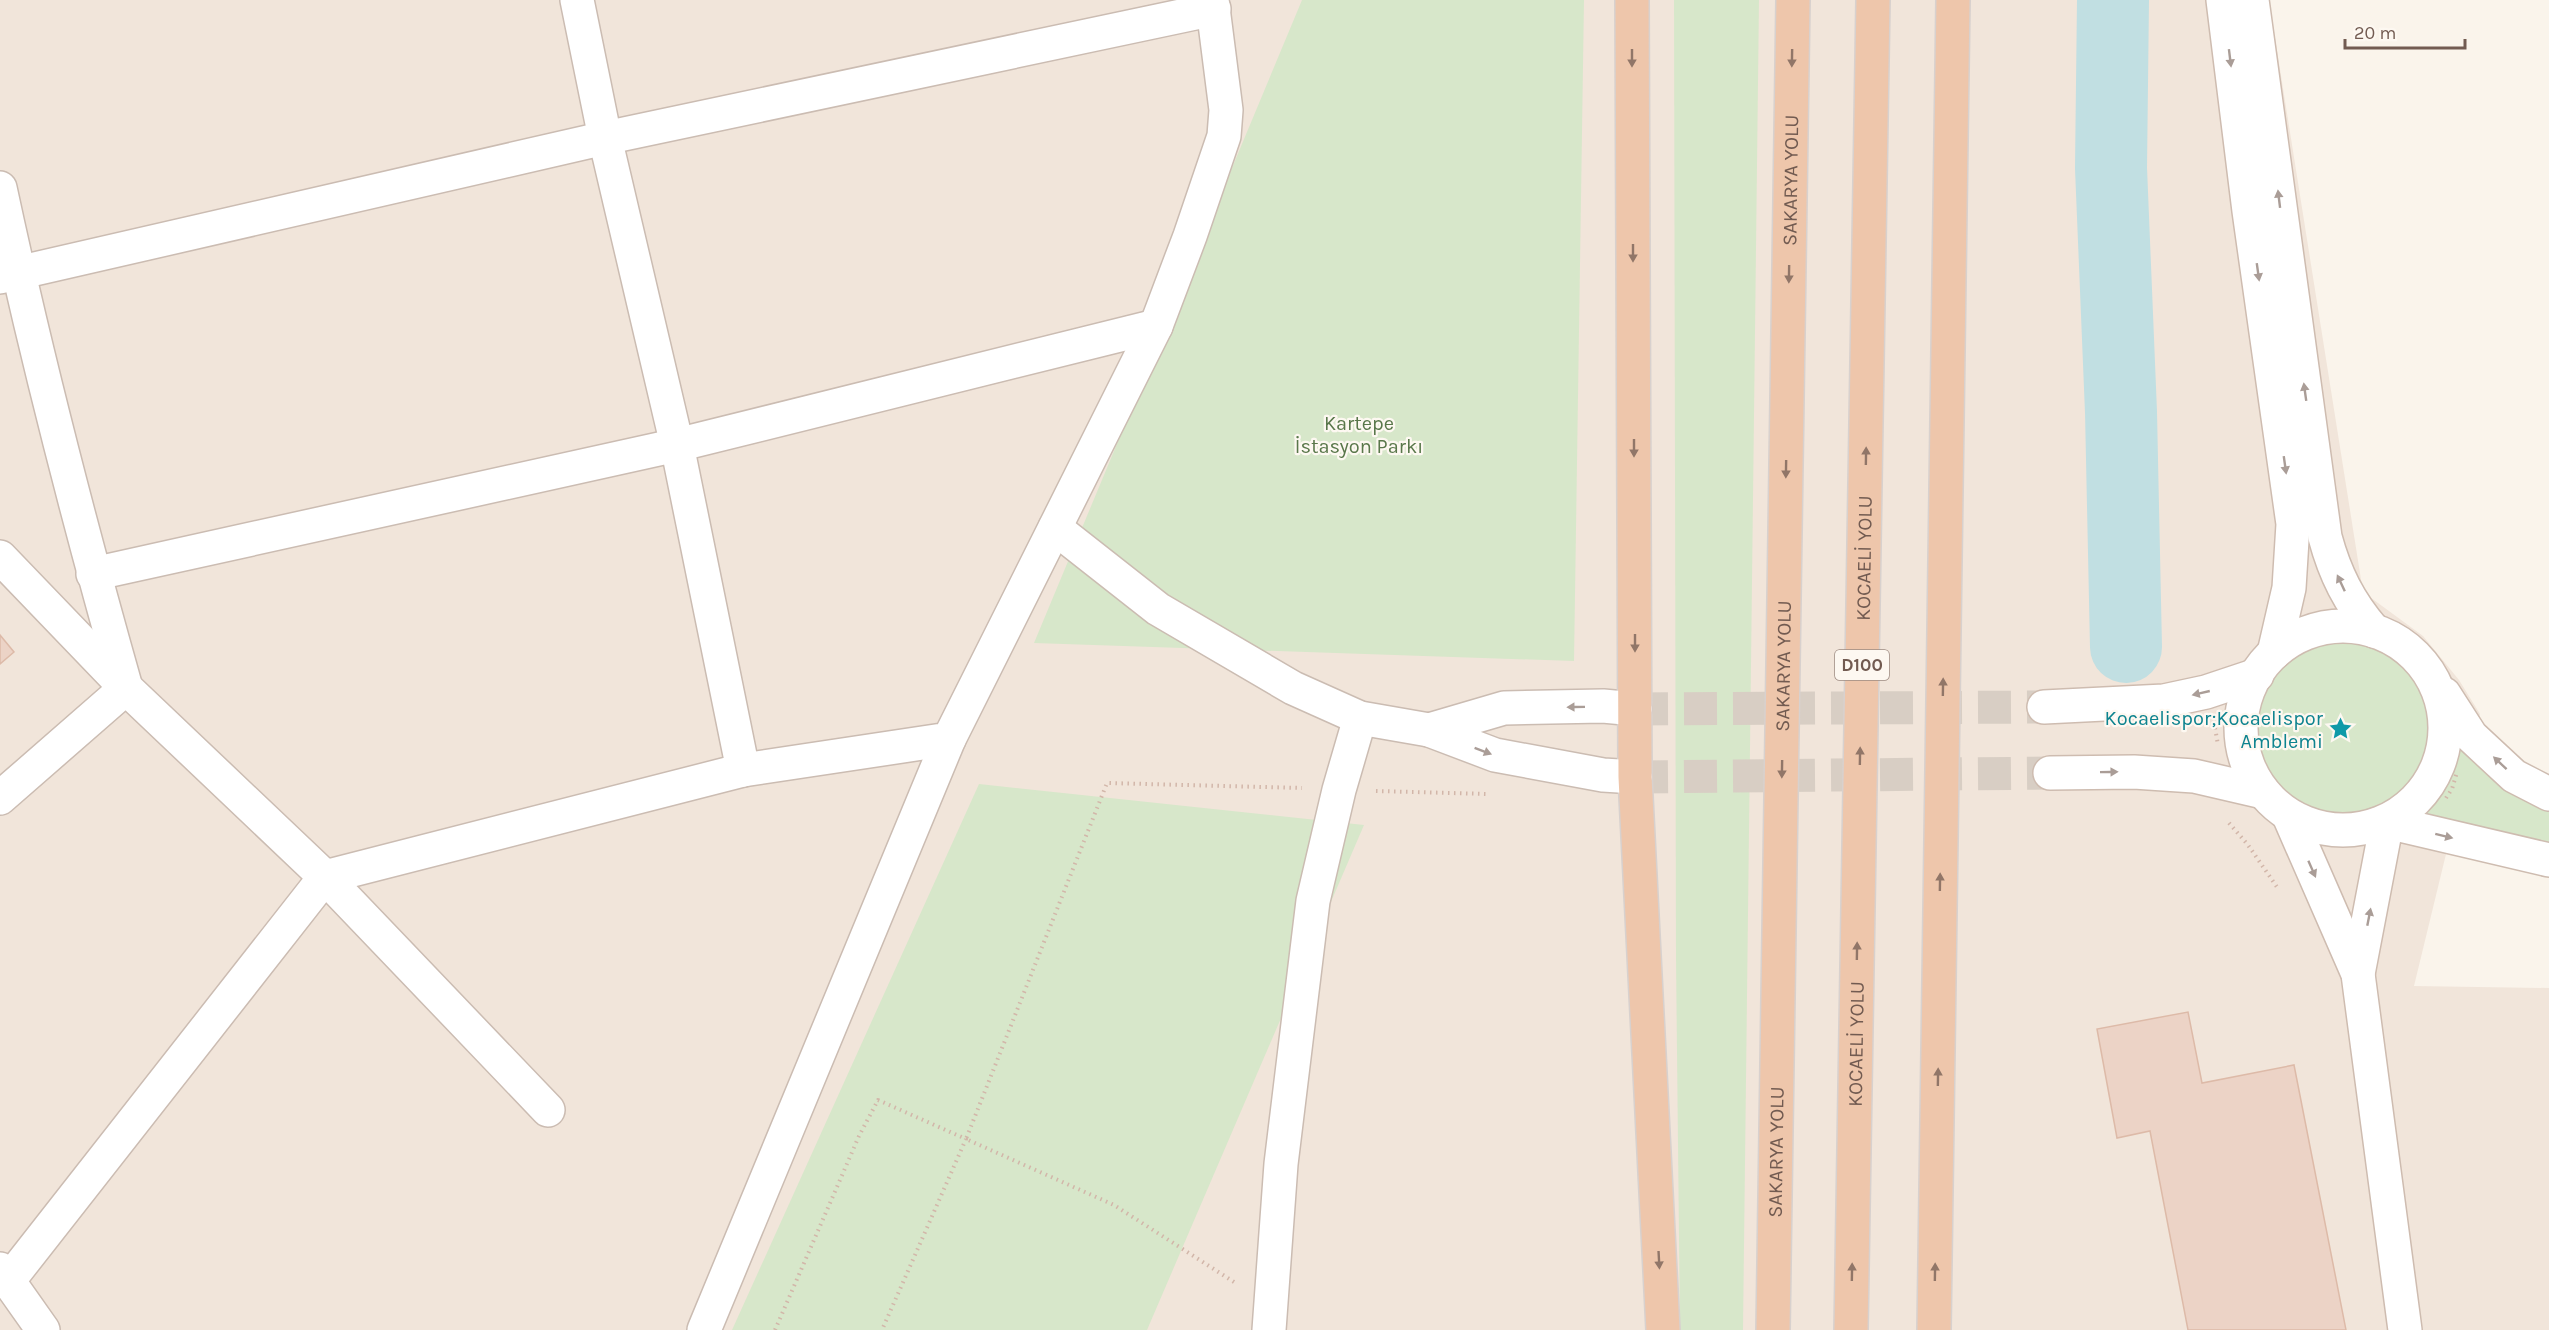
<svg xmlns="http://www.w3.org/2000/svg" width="2549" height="1330" viewBox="0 0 2549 1330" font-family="Karla,sans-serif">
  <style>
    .residential { fill: #f1e5da }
    .green { fill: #d7e7ca }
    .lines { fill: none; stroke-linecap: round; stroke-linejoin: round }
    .river { stroke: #c1dfe2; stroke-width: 72 }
    .building { fill: #ecd3c6; stroke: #ddbaa8; stroke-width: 1.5 }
    .secondary-tunnel { stroke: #d8cec4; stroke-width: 33; stroke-dasharray: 33 16; stroke-linecap: butt }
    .minor-casing { stroke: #cbbcb2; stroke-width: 36 }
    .tertiary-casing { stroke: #cbbcb2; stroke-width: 36 }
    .secondary-casing { stroke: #cebcb0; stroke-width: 36 }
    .trunk-casing { stroke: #d8d1ce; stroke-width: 36 }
    .path { stroke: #d2b6a9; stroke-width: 4; stroke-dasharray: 1.5 4.5; stroke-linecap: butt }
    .minor { stroke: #fff; stroke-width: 33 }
    .tertiary { stroke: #fff; stroke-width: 33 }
    .secondary { stroke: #fff; stroke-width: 33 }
    .trunk { stroke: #eec6ab; stroke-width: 33 }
    .oneway { fill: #917668 }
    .oneway2 { fill: #aa9d97 }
    .labels { text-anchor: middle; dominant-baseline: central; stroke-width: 4.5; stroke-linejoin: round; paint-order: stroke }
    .shield { fill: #fdf8f1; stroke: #9c8a81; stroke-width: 1.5 }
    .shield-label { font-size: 18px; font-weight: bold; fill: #725b51 }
    .street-label { font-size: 20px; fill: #725b51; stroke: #fdf8f1 }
    .park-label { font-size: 20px; fill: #59774a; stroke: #fdf8f1 }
    .culture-label { font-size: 20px; fill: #0d838f; stroke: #fdf8f1; text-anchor: end }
  </style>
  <rect width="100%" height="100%" fill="#faf4eb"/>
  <!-- residential -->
  <path class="residential" d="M0,0H2269L2363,592L2423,636L2459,680L2480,714L2414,986L2549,988V1330H0Z"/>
  <!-- green -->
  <g class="green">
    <path d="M1302,0H1584L1574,661L1034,643Z"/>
    <path d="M1674,0H1759L1743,1330H1680L1676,959Z"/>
    <circle cx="2343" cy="728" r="90"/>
    <path d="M2458,736L2549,804V851L2410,821C2446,796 2452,779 2458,736Z"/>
    <path d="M979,784L1364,825L1147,1330H732Z"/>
  </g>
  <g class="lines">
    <!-- river -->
    <path class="river" d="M2113,0L2111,168L2121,412L2126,647"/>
  </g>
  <!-- building -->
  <g class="building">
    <path d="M0,635L14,652L0,664Z"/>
    <path d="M2188,1012L2202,1083L2294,1065L2346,1330H2188L2150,1131L2117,1138L2097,1029Z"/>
  </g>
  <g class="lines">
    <!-- secondary-tunnel -->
    <g class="secondary-tunnel">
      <path d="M1635,709L2044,707"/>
      <path d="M1635,777L2050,773"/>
    </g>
    <defs>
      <g id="minor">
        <path d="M577,0L605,138L677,445L743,770"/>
        <path d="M0,188C36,356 79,522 126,688L0,798"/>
        <path d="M0,277L605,138L1214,9"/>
        <path d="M0,557L126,688L325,877L548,1110"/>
        <path d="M93,574L677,445L1156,326"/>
        <path d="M0,1269L43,1330"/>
        <path d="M9,1280L325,877L743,770L949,739L1156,326L1190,236L1224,136L1226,110L1212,0"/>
        <path d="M704,1330L949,739"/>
        <path d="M1269,1330L1281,1164L1313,901L1339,790L1360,718"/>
      </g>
      <g id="tertiary">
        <path d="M1055,528L1158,609L1293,688L1360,718L1429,730L1495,755L1603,775L1635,777"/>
        <path d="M1429,730L1504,708L1603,706L1635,709"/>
      </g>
      <g id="secondary">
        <path d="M2223,0L2249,211L2293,524L2289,588L2274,653"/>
        <path d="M2252,0L2325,537C2335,574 2349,602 2374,631"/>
        <circle cx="2343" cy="728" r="102"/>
        <path d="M2444,694L2471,736L2514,776L2549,794"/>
        <path d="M2044,707L2164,701L2206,692L2257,675"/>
        <path d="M2050,773L2134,772L2194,776L2263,792"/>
        <path d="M2289,816L2358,974L2405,1330"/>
        <path d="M2358,974L2387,822L2549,860"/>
      </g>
      <g id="trunk">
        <path d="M1632,0L1635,777L1663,1330"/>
        <path id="s1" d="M1773,1330L1793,0"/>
        <path id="s2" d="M1851,1330L1873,0"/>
        <path d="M1934,1330L1953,0"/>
      </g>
    </defs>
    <!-- minor casing -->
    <use href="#minor" class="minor-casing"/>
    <!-- tertiary casing -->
    <use href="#tertiary" class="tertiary-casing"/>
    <!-- secondary casing -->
    <use href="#secondary" class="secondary-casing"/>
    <!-- trunk casing -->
    <use href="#trunk" class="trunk-casing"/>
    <!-- path -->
    <g class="path">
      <path d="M2410,637L2422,644L2436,660"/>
      <path d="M2410,640L2430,660"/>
      <path d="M2215,728L2218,745"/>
      <path d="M1376,791L1488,794"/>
      <path d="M2446,798L2452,789L2457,772"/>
      <path d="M2229,823L2248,845L2277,887"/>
      <path d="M1234,1282L1114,1205L966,1139L1107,783L1302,788"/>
      <path d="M775,1330L859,1136L878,1100L966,1139L882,1330"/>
    </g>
    <!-- minor -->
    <use href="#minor" class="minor"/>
    <!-- tertiary -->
    <use href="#tertiary" class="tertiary"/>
    <!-- secondary -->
    <use href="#secondary" class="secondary"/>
    <!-- trunk -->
    <use href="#trunk" class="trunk"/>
  </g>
  <!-- one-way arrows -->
  <defs><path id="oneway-solid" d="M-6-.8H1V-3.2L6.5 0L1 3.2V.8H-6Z" transform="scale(1.5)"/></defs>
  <g class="oneway">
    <use href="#oneway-solid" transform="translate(1632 58) rotate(90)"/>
    <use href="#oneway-solid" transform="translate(1792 58) rotate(91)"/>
    <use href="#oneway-solid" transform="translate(1633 253) rotate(90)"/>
    <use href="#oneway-solid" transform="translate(1789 274) rotate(91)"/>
    <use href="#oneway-solid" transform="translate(1634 448) rotate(90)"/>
    <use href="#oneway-solid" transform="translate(1866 456) rotate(-89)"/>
    <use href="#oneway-solid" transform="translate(1786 469) rotate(91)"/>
    <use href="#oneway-solid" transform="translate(1635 643) rotate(90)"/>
    <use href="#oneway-solid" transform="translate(1943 687) rotate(-89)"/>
    <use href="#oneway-solid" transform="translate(1860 756) rotate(-89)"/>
    <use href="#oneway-solid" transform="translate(1782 769) rotate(91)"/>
    <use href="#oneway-solid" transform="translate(1940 882) rotate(-89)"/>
    <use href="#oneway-solid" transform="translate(1857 951) rotate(-89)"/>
    <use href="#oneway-solid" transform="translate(1938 1077) rotate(-89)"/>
    <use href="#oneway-solid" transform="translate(1659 1260) rotate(87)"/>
    <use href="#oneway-solid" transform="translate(1852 1272) rotate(-89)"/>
    <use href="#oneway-solid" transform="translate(1935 1272) rotate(-89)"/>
  </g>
  <g class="oneway2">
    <use href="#oneway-solid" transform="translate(2230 58) rotate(83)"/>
    <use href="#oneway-solid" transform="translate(2279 199) rotate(-97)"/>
    <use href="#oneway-solid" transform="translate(2258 272) rotate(82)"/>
    <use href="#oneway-solid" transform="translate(2305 392) rotate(-98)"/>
    <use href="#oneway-solid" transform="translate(2285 465) rotate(82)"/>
    <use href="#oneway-solid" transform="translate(2341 583) rotate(-115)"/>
    <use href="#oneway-solid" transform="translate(2201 693) rotate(167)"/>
    <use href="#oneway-solid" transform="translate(1576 707) rotate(179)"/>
    <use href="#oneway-solid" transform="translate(1483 751) rotate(21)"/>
    <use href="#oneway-solid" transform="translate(2500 763) rotate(-137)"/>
    <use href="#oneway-solid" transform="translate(2109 772) rotate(-1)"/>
    <use href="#oneway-solid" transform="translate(2444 836) rotate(14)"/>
    <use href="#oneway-solid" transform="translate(2312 869) rotate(66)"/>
    <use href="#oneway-solid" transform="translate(2369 917) rotate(-79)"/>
  </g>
  <!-- icons -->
  <defs>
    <symbol id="sight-bare" viewBox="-9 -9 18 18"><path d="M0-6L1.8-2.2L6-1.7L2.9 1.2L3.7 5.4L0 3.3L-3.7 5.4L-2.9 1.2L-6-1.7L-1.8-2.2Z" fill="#0f9aa8" stroke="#fdf8f1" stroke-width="2.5" paint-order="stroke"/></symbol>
  </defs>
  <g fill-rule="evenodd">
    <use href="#sight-bare" x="2324" y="712" width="33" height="33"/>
  </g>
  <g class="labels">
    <!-- shield labels -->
    <rect class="shield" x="1835" y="650" width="54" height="30" rx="4.5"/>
    <g class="shield-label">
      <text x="1862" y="665">D100</text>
    </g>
    <!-- street labels -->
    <g class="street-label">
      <text stroke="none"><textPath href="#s1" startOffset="1150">SAKARYA YOLU</textPath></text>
      <text stroke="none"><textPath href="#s2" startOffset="772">KOCAELİ YOLU</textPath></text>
      <text stroke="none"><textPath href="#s1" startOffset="664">SAKARYA YOLU</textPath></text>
      <text stroke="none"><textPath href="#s2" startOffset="286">KOCAELİ YOLU</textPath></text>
      <text stroke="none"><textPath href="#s1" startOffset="178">SAKARYA YOLU</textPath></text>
    </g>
    <!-- park labels -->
    <g class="park-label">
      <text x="1359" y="423">Kartepe<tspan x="1359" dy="23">İstasyon Parkı</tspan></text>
    </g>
    <!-- culture labels -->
    <g class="culture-label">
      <text x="2323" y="718">Kocaelispor;Kocaelispor<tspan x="2323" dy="23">Amblemi</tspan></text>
    </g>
  </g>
  <!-- scale -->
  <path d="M2345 39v9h120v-9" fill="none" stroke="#725b51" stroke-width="3"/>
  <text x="2354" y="39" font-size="18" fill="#725b51" stroke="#fdf8f1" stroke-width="4.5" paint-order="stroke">20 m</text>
</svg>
